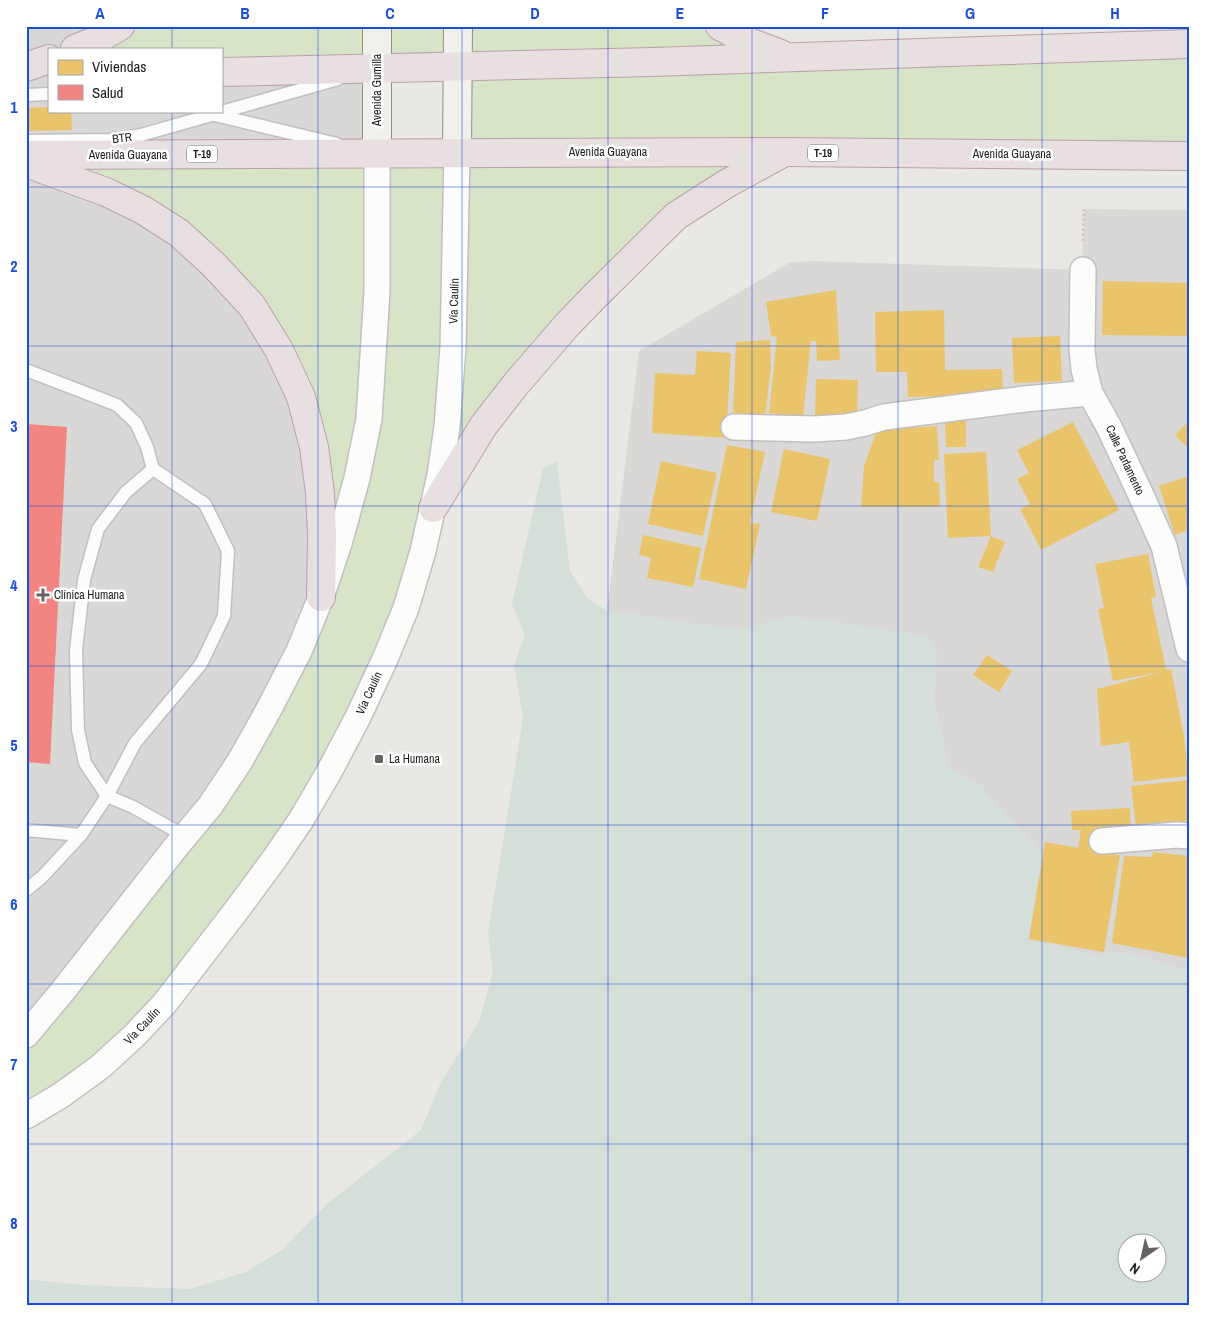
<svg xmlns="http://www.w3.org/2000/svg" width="1215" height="1331" viewBox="0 0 1215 1331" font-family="'Archivo Narrow',sans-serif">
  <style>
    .residential { fill: #d9d8d6; fill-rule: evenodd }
    .grass { fill: #d7e4c7 }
    .wetland { fill: #d3dfd8; fill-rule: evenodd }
    .homes { fill: #e9c46a }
    .health { fill: #f28482 }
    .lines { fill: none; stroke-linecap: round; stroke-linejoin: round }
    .lane-casing { stroke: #c1c0bf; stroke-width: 15 }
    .street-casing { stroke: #c1c0bf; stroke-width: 28 }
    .secondary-casing { stroke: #90917f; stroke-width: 30 }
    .highway-casing { stroke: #bba0a7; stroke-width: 30 }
    .path { stroke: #d3c8c7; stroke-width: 3; stroke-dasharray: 2.5 2.5; stroke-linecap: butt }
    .lane { stroke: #fcfcfb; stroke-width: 12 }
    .street { stroke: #fcfcfb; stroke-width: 25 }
    .secondary { stroke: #f1f0ea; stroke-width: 28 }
    .highway { stroke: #e7dfe0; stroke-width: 28 }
    .grid { fill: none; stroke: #1d4ed8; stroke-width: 1; stroke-opacity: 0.55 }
    .poi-dot { fill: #646362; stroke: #fff; stroke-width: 2 }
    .labels { text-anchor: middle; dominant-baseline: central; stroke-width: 5; stroke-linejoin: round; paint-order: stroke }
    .shield { fill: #fff; stroke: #606060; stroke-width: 1 }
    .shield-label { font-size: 11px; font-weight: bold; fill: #1c1c1c }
    .street-label { font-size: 12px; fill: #1c1c1c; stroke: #fff }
    .poi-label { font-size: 12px; fill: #1c1c1c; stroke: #fff; text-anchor: start }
    .neatline { fill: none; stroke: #1d4ed8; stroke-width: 2 }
    .grid-label { font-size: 16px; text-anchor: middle; font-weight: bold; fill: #1d4ed8 }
  </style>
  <rect width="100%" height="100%" fill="#eae8e5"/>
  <!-- residential -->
  <g class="residential">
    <path d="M26,26H377L357,478L269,709L26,1043ZM49,49H221V111H49Z"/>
    <path d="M1084,209L1189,210V971L1127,953L1103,957L1028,940L1041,853L980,786L949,768L933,698L937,652L792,616L738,630L607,611L639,351L789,263L811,261L1082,270Z"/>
  </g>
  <!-- grass -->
  <path class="grass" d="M120,26H720L789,58L1189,44V156L783,152L726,184L594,297L433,508L358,717L165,1003L26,1116V1043L176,855L299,651L322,535L279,350L179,233L26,163L457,153L458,67L221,72V49H75Z"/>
  <!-- wetland -->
  <path class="wetland" d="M557,462L570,571L587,598L607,611L738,630L792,616L924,635L937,652L933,698L949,768L980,786L1042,853L1028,940L1103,957L1108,951L1127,953L1189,971V1305H26V1279L82,1285L190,1289L246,1272L282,1250L327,1204L421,1130L441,1082L479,1022L493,972L488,933L523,718L514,665L525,635L512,604L543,468ZM1128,1244H1158V1274H1128Z"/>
  <!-- homes -->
  <g class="homes">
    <path d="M49,107V111H71L72,130L26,131V108Z"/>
    <path d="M1103,281L1189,283V336L1102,335Z"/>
    <path d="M836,290L840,360L817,361L816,341H811L803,417L769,413L777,337L771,336L766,302Z"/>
    <path d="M944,310L945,370L1002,369L1003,395L908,397L907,372H876L875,312Z"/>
    <path d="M1060,336L1062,381L1014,383L1012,338Z"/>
    <path d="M770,340L771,368L765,417L733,414L736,342Z"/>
    <path d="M697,351L731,353L726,438L652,433L655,373L695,375Z"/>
    <path d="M816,379L858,380L857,422L815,420Z"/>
    <path d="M945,421H966V447H946Z"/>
    <path d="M1189,421V449L1175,435Z"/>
    <path d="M1073,422L1119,510L1041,550L1020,509L1030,504L1017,479L1029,473L1017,450Z"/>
    <path d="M937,426L939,460H934V482H939L940,507H861L864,466L877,430Z"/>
    <path d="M727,445L765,452L750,523L760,524L746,589L699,579Z"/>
    <path d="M784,449L830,459L817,521L771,512Z"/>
    <path d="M986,452L991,536L948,538L944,454Z"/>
    <path d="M661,461L717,473L703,536L648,524Z"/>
    <path d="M1189,476V530L1175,535L1159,486Z"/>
    <path d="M643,535L701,548L693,587L647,578L651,558L639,555Z"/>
    <path d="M991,536L1005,542L993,572L978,567Z"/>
    <path d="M1148,554L1156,597L1151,598L1166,670L1171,669L1184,736L1189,776L1134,782L1129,742L1101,746L1097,689L1161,672L1113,681L1098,609L1104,608L1095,564Z"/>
    <path d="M987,655L1012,671L999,692L973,675Z"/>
    <path d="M1189,780V821L1136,826L1131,786Z"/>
    <path d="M1130,808L1131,828L1096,829L1092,851L1120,855L1104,952L1029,939L1045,842L1078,848L1081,830H1072L1071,811Z"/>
    <path d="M1153,852L1189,856V963H1187L1188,958L1112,943L1124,856L1152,857Z"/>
  </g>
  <!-- health -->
  <path class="health" d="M26,424L67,427L50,764L26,762Z"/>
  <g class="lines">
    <defs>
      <g id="lane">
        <path d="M26,95L49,94"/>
        <path d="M215,115L337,144"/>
        <path d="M26,141L111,140L141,135L338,79"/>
        <path d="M26,370L117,405L136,423L147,447L153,469L126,492L98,529L84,580L76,650L78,730L85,763L107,796L133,807L185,836"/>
        <path d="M26,830L81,835"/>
        <path d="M26,890L42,877L81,835L107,796L135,743L201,664L224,616L228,551L205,504L153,469"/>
      </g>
      <g id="street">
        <path d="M1083,270L1082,349L1084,369L1090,393L1109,427L1140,493L1164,546L1189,649"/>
        <path d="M734,427L814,429L846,427L865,423L884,417L1025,399L1090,393"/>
        <path d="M1102,841L1177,835L1189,836"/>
        <path d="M26,1035L62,992L175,848L210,806L240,761L269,709L299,651L321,597L340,540L357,478L369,419L377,292V153"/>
        <path d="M26,1116L60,1096L100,1067L134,1036L165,1003L239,907L275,858L301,820L329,772L358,717L385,659L406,608L423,551L440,475L447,427L453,347L457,153"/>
      </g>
      <g id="secondary">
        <path d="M377,26V153"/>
        <path d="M457,153L458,26"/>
      </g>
      <g id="highway">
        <path d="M720,26L749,42L781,54"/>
        <path d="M75,49L95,41L120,26"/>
        <path d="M26,67L49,59"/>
        <path d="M221,72L653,62L1189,44"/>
        <path d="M26,155L783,152L1189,156"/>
        <path d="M26,163L106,192L143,210L179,233L214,265L252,306L279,350L301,397L314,447L320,493L322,535L321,597"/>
        <path d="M433,508L484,425L516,384L567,325L594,297L676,216L726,184L781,154"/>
      </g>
    </defs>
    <!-- lane casing -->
    <use href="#lane" class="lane-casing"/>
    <!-- street casing -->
    <use href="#street" class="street-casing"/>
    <!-- secondary casing -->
    <use href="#secondary" class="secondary-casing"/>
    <!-- highway casing -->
    <use href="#highway" class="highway-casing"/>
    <!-- path -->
    <path class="path" d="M1083,241L1084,209"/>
    <!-- lane -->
    <use href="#lane" class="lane"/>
    <!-- street -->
    <use href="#street" class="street"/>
    <!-- secondary -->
    <use href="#secondary" class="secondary"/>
    <!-- highway -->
    <use href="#highway" class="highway"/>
  </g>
  <!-- grid -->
  <path class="grid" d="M172,26V49M318,26V1305M462,26V1305M608,26V1305M752,26V1305M898,26V1305M1042,26V1305M172,111V1305M26,187H1189M26,346H1189M26,506H1189M26,666H1189M26,825H1189M26,984H1189M26,1144H1189"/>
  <!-- markers -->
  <g class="poi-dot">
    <path d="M40.5 587.5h5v5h5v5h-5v5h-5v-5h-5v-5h5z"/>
    <rect x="374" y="754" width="10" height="10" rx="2.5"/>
  </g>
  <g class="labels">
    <!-- shield labels -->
    <g class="shield">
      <rect x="808" y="144.5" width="30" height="17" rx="4"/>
      <rect x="187" y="145.5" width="30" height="17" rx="4"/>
    </g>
    <g class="shield-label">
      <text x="823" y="153">T-19</text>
      <text x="202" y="154">T-19</text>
    </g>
    <!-- street labels -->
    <g class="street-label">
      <text transform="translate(377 90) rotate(-90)">Avenida Gumilla</text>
      <text transform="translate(122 138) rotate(-7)">BTR</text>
      <text x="608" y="152">Avenida Guayana</text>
      <text x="1012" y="154">Avenida Guayana</text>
      <text x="128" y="155">Avenida Guayana</text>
      <text transform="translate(454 301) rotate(-88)">Vía Caulín</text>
      <text transform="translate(1125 460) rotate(65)">Calle Parlamento</text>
      <text transform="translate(369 693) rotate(-65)">Vía Caulín</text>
      <text transform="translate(142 1026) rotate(-46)">Vía Caulín</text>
    </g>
    <!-- poi labels -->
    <g class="poi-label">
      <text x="54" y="595">Clínica Humana</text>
      <text x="389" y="759">La Humana</text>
    </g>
  </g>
  <!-- border -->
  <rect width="1215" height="1331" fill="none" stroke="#ffffff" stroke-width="55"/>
  <!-- legend -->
  <rect x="48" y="48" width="175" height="65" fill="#ffffff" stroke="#a4a4a4"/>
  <rect x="58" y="60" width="25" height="15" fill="#e9c46a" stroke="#a4a4a4"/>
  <text x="92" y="72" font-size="15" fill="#1c1c1c">Viviendas</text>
  <rect x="58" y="85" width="25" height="15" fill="#f28482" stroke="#a4a4a4"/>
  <text x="92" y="98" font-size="15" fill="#1c1c1c">Salud</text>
  <!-- north arrow -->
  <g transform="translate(1142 1258) rotate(214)"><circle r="24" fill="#ffffff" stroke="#a4a4a4"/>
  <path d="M0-4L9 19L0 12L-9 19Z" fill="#646362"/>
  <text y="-8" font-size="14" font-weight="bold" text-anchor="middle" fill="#1c1c1c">N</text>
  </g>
  <rect x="28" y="28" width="1160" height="1276" class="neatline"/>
  <g class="grid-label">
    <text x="100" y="19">A</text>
    <text x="245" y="19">B</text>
    <text x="390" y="19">C</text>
    <text x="535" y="19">D</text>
    <text x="680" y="19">E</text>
    <text x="825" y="19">F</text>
    <text x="970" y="19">G</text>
    <text x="1115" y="19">H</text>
    <text x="14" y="113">1</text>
    <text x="14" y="272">2</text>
    <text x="14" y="432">3</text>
    <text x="14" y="591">4</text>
    <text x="14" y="751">5</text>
    <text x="14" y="910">6</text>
    <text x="14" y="1070">7</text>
    <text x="14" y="1229">8</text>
  </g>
</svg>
